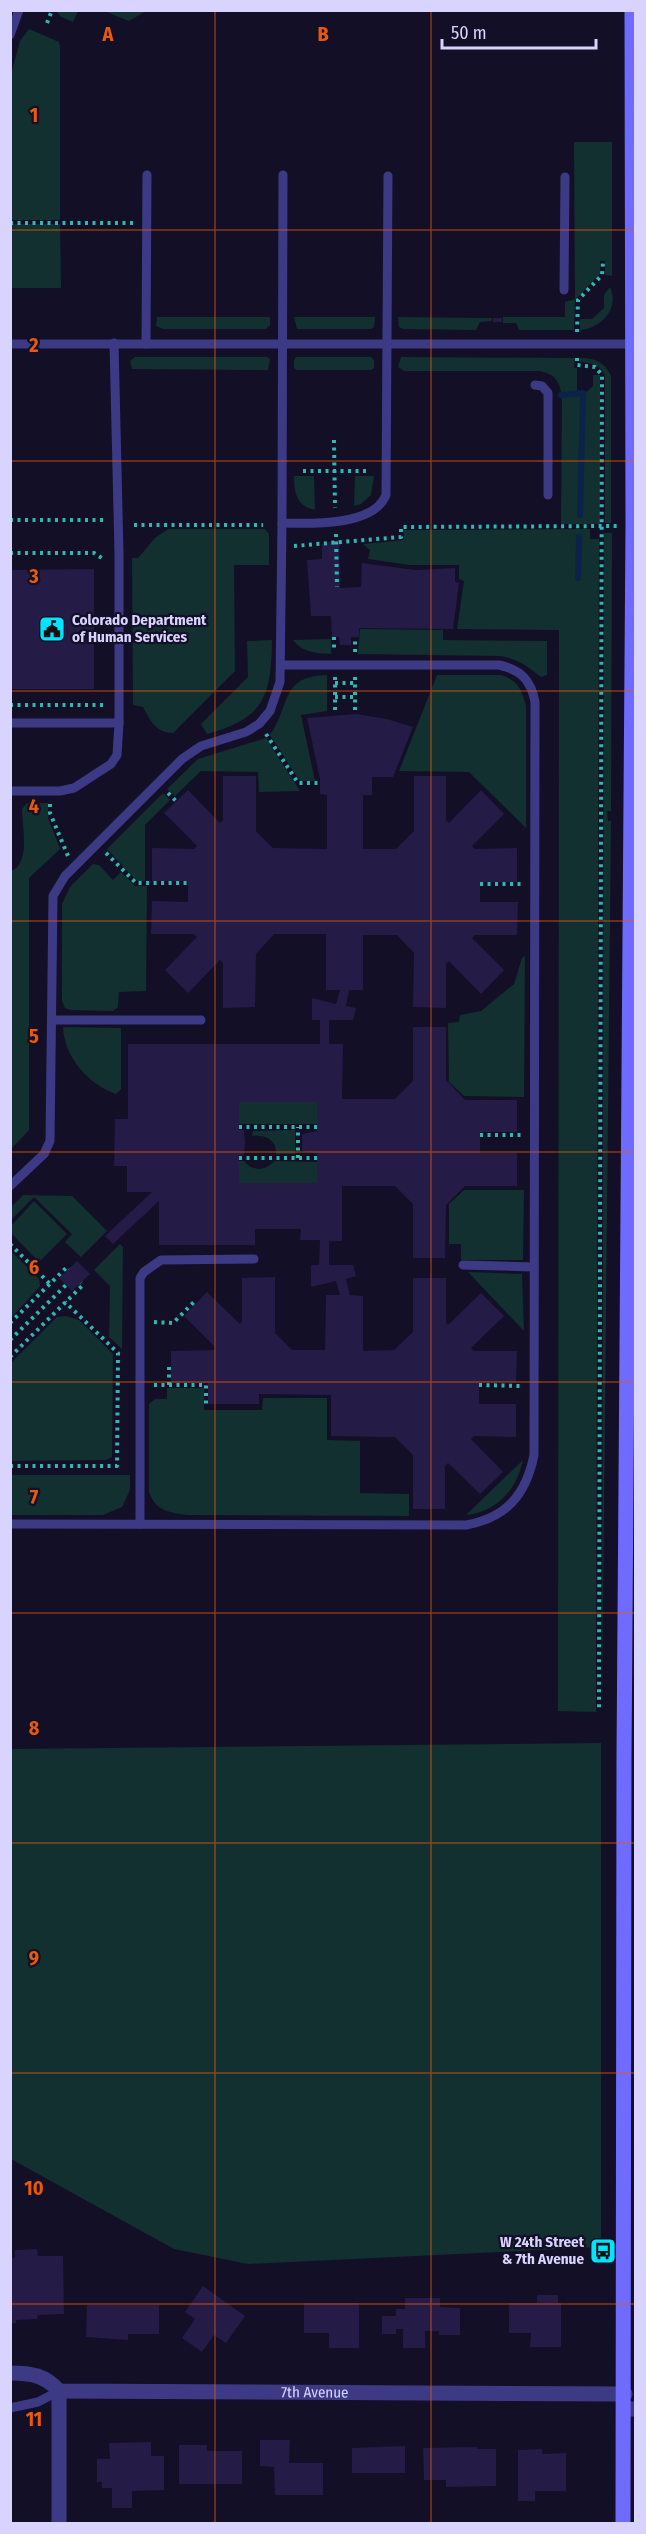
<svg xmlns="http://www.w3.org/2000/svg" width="646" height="2534" viewBox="0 0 646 2534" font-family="'Fira Sans Condensed',sans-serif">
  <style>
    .green { fill: #12302f }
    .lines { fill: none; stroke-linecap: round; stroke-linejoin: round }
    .stream { stroke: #0c2248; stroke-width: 6 }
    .building { fill: #241b47; fill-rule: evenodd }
    .path { stroke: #2fb8b0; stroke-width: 4; stroke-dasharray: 3 4.5; stroke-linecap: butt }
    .lane { stroke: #3d3a85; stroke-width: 9 }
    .street { stroke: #3d3a85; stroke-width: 15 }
    .secondary { stroke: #6f6bff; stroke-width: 15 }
    .grid { fill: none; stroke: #e8590c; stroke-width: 1.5; stroke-opacity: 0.55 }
    .labels { text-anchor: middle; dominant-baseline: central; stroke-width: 4.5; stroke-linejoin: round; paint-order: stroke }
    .poi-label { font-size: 15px; font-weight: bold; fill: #d9d4ff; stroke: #130f26; text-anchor: start }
    .street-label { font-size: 15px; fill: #d9d4ff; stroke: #130f26 }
    .grid-label { font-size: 20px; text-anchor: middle; font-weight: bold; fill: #e8590c; stroke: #130f26; stroke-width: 4.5; stroke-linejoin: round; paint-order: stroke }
  </style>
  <rect width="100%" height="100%" fill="#130f26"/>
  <!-- green -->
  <g class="green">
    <path d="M56,11H78L73,22L61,17Z"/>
    <path d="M104,11H146L129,21Z"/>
    <path d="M29,29L59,42L60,46V220H11V74L20,41Z"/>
    <path d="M574,142H612V276L605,275V261H600V274L575,300L574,330H519L516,323H503V317H565V302L575,299Z"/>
    <path d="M11,224H60L61,288H11Z"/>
    <path d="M610,287C620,308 601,329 580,330V319H592L604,308V295Z"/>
    <path d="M157,317H270V325L266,329H163L156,326Z"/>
    <path d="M294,317H375L374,327L371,329H297Z"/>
    <path d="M398,317L492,318V321L480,322L476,330L403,329L399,327Z"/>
    <path d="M135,357H267L270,359L268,370L132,369L130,361Z"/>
    <path d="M296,357H371L374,360V368L371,370H297L294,368V361Z"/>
    <path d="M401,357L575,358L574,368H577V392H586L593,386V375H600V524H561L562,401C561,384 557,374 539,371H404L398,367Z"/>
    <path d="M580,358C595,358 605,362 611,376V523H605V376C601,365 591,363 580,362Z"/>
    <path d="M294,476H314L315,510C296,506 294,492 294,476Z"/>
    <path d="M355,476H374L371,495L361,504L354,506Z"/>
    <path d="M168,529H265L269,534V565H234L235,671L173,733C156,733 150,720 143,707L133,705L132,558H138L155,538Z"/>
    <path d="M590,529V539H599L596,1712L558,1711L559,630L457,629L464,581L459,579V565H410L368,559L370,550L363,544L404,540V530Z"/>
    <path d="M604,533H612L611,811H607L608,821H611L602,1711Z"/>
    <path d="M360,629L443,630V640L547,641V675L541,677C527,666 519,659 500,656L358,654Z"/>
    <path d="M331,639V654C316,653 303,653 293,640Z"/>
    <path d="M272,640C271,696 265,718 207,734L201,724L248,677L247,641Z"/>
    <path d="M327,675V711L301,715L315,781H300L270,735C291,705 280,676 327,675Z"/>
    <path d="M437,675H501C518,680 522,690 526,706V828L469,772L399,771Z"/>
    <path d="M266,738L300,791L259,792L258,772L201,771L175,796L167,789L198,759Z"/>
    <path d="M163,793L170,800L145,825V881H137L107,849Z"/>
    <path d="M27,803H48V818L60,849L29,878V1130L11,1149V871C31,864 22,826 22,809Z"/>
    <path d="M93,864L99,865L113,880L121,872L135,886H147L146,991L119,992L118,1007L113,1011L70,1010L65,1008L62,1001V904L70,887Z"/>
    <path d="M525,956L524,1097L464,1096L449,1082L448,1023L459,1022L460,1015L481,1011L514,984L522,958Z"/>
    <path d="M63,1027L121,1028V1089L116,1094C89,1085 64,1057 63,1027Z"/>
    <rect x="239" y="1102" width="78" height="22"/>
    <path d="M295,1130V1154H276C277,1140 266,1134 252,1136L253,1131Z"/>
    <path d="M239,1161H244C253,1172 266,1171 274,1161L317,1162V1183H239Z"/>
    <path d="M464,1190H524L523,1260H461V1244H449V1204Z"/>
    <path d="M23,1195L72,1196L107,1231L81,1257L65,1242L72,1234L34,1197L11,1220V1207Z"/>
    <path d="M34,1201L67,1234L39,1262L11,1233V1226Z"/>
    <path d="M120,1244L123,1247L122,1349L109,1337L110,1286L94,1270Z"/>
    <path d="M11,1251L39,1279L40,1286L11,1318Z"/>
    <path d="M468,1272L522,1274L524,1331Z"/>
    <path d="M66,1316L79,1320L113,1354L112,1457L106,1460L11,1461V1363L57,1317Z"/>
    <path d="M167,1388H204V1410H262L263,1398H327V1440L360,1441V1493L409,1494V1516L189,1515C171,1513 156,1512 149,1492V1404L155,1399H167Z"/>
    <path d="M523,1460C517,1489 497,1512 466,1515Z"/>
    <path d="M11,1475H130V1490L122,1507L103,1515H11Z"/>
    <path d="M601,1743V2247L248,2264L174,2249L11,2159V1749Z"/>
  </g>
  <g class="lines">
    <!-- stream -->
    <g class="stream">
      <path d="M561,395L583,393L580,515"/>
      <path d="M578,578L579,537"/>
    </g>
  </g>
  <!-- building -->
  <g class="building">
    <rect x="493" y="318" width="9" height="4"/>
    <path d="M339,540L340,588L361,587L362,563L415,570L455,568V582L459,583L453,629L359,628V637H351V645H340L339,637H332L331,616H311L307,560L322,559V544Z"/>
    <path d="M94,569V689H10V570Z"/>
    <path d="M356,714L387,719L413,727L393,777H372V795H363V849H396L414,831V776H446V821L449,823L481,790L504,814L472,846L474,849L517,848V882H480V902H518L517,935H475L472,938L504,970L481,994L449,961L446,964V1008L413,1007L414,953L397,935H363V990H349L346,1006L356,1008L353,1020H329V1044H343L342,1099H395L413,1081V1027H446V1080L465,1100H517V1132H480V1153H517V1186H465L446,1205L445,1258H413V1204L395,1186H342V1241H329V1265H353L356,1276L346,1279L350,1295L363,1296V1351L394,1350L413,1332V1278H446V1322L448,1325L481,1293L504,1316L471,1348L474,1351H517L516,1382H479V1404H516V1437L474,1436L471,1439L503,1472L480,1494L448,1463L445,1466V1509H413V1455L395,1437L331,1436V1395L259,1394V1404H208V1383H171V1351L214,1350L216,1348L184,1316L207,1292L240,1324L242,1322V1278L275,1277V1333L292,1350H325L326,1295H340L336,1281L311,1287V1265H319L320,1240H300L301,1229H255V1245H159V1201L113,1244L105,1236L152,1192H127V1166H114L115,1119H128V1044H320V1020H312V998L336,1004L340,990H326V934H274L256,954L255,1007L223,1008V963L220,960L188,993L165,970L197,937L194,934H151L152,901L188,902V881H152V848L194,849L197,846L164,813L188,790L220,823L223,820V776H256V831L273,848L327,849V795L320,794V779L307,718ZM239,1102H317V1131L302,1134V1151L317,1154V1183H239V1155H244L245,1143L244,1130H239Z"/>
    <path d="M77,1261L90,1274L72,1291L59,1278Z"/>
    <path d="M37,2249L38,2256H63L64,2314L38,2315L37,2319L16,2320V2323H10V2258H15V2250Z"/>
    <path d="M203,2286L245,2316L226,2343L214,2335L202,2352L182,2338L195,2319L185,2312Z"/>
    <path d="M537,2295H558V2303H561V2347H530L531,2333H509V2303H537Z"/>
    <path d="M405,2298H440V2307L460,2308V2335H439V2331H425V2348H403V2329H396V2334H382V2316H396V2309H405Z"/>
    <path d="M304,2303H359V2348H329V2333H304Z"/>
    <path d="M87,2305H159V2334H128V2340L86,2337Z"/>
    <path d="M260,2440H290L289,2463H323V2495H275L274,2467L260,2466Z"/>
    <path d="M151,2442V2456H164V2490L132,2491V2508H112V2488H102V2482H97V2459H110L109,2443Z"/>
    <path d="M179,2445H207V2451H242V2484H179Z"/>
    <path d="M405,2446V2473H352V2448Z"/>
    <path d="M477,2447V2449H496V2486L446,2487V2480H424L423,2448Z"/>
    <path d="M542,2449V2454L566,2453V2491H535V2501H518V2450Z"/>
  </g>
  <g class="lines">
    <!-- path -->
    <g class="path">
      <path d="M47,23L52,10"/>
      <path d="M10,223H134"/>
      <path d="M577,332L578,300L602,275L603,262"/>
      <path d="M577,358V365L595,367L602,375L599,1710"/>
      <path d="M334,440L335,508"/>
      <path d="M303,471H367"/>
      <path d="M10,520H104"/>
      <path d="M134,525H263"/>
      <path d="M336,534L337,587"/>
      <path d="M294,546L401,537V527L617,526"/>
      <path d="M10,553H94L105,560"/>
      <path d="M334,637V652"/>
      <path d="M355,652V638"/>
      <path d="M335,677V714"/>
      <path d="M355,677V714"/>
      <path d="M335,683H355"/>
      <path d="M335,697H355"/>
      <path d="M10,705H106"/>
      <path d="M266,734L298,783H320"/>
      <path d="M168,793L176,801"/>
      <path d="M50,804V813L68,856"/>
      <path d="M106,853L136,883H188"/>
      <path d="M480,884H521"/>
      <path d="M239,1127H317"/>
      <path d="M480,1135H521"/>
      <path d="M239,1158H317"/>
      <path d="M298,1158V1127"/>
      <path d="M10,1244L50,1284"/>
      <path d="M154,1322L173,1323L194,1302L195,1304"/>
      <path d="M10,1323L67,1267L69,1269"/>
      <path d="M10,1340L66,1285"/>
      <path d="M10,1357L83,1285L81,1283"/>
      <path d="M154,1385H206V1404"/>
      <path d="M169,1385V1367H171"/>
      <path d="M479,1385L520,1386"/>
      <path d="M10,1466H117L118,1353L65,1302"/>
    </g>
    <!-- lane -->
    <g class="lane">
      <path d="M10,35L19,10"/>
      <path d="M283,175L282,523C311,524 374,526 386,495L388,176"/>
      <path d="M564,290L565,177"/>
      <path d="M10,344H632"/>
      <path d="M146,344L147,175"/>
      <path d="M535,385L542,386L548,393V495"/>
      <path d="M10,723H119"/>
      <path d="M10,791H60L74,788L111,764L117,755L119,723V553L114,343"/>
      <path d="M52,1020H201"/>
      <path d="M10,1186L44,1154L50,1141L53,896L65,876L182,759L201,746L246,732L259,724L270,711L280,682L282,523"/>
      <path d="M463,1265L534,1267"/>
      <path d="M10,1524L466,1525C506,1518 526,1495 534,1455L535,702C531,680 521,670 499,665H281"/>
      <path d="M140,1524V1278L144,1272L161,1260L254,1259"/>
      <path d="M10,2408L38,2402L59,2391"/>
    </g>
    <!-- street -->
    <g class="street">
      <path id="s1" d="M10,2373C31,2373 45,2375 59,2391L625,2394"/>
      <path d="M625,2409H636"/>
      <path d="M59,2524V2391"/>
    </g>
    <!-- secondary -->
    <path class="secondary" d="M623,2524L624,1757L633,526L632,10"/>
  </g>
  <!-- grid -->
  <path class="grid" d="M215,10V2524M431,10V2524M10,230H636M10,461H636M10,691H636M10,921H636M10,1152H636M10,1382H636M10,1613H636M10,1843H636M10,2073H636M10,2304H636"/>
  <!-- icons -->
  <defs>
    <symbol id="civic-square" viewBox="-11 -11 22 22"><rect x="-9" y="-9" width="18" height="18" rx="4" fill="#00e5ff" stroke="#130f26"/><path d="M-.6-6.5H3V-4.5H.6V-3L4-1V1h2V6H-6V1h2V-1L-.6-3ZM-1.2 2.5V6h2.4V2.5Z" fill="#111"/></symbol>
    <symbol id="bus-square" viewBox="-11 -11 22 22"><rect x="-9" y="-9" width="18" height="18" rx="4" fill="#00e5ff" stroke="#130f26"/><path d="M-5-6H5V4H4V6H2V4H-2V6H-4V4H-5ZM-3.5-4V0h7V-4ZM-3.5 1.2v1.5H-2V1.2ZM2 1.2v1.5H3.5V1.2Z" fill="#111"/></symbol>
  </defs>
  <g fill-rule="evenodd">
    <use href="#civic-square" x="37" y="614" width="30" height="30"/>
    <use href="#bus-square" x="588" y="2236" width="30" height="30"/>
  </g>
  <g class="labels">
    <!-- poi labels -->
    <g class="poi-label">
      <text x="72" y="620">Colorado Department<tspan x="72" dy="17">of Human Services</tspan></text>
      <text x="584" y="2242" text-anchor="end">W 24th Street<tspan x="584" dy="17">&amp; 7th Avenue</tspan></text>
    </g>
    <!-- street labels -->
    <g class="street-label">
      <text stroke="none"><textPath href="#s1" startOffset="310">7th Avenue</textPath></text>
    </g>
  </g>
  <g class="grid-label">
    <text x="108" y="41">A</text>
    <text x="323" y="41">B</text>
    <text x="34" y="122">1</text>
    <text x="34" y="352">2</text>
    <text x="34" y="583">3</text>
    <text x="34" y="813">4</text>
    <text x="34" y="1043">5</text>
    <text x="34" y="1274">6</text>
    <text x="34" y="1504">7</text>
    <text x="34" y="1735">8</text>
    <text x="34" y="1965">9</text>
    <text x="34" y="2195">10</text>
    <text x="34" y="2426">11</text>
  </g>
  <!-- border -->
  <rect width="646" height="2534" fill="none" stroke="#d9d4ff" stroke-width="24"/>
  <!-- scale -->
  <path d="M442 39v9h154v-9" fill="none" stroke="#d9d4ff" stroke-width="3"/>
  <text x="451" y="39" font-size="18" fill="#d9d4ff" stroke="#130f26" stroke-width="4.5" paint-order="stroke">50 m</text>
</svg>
